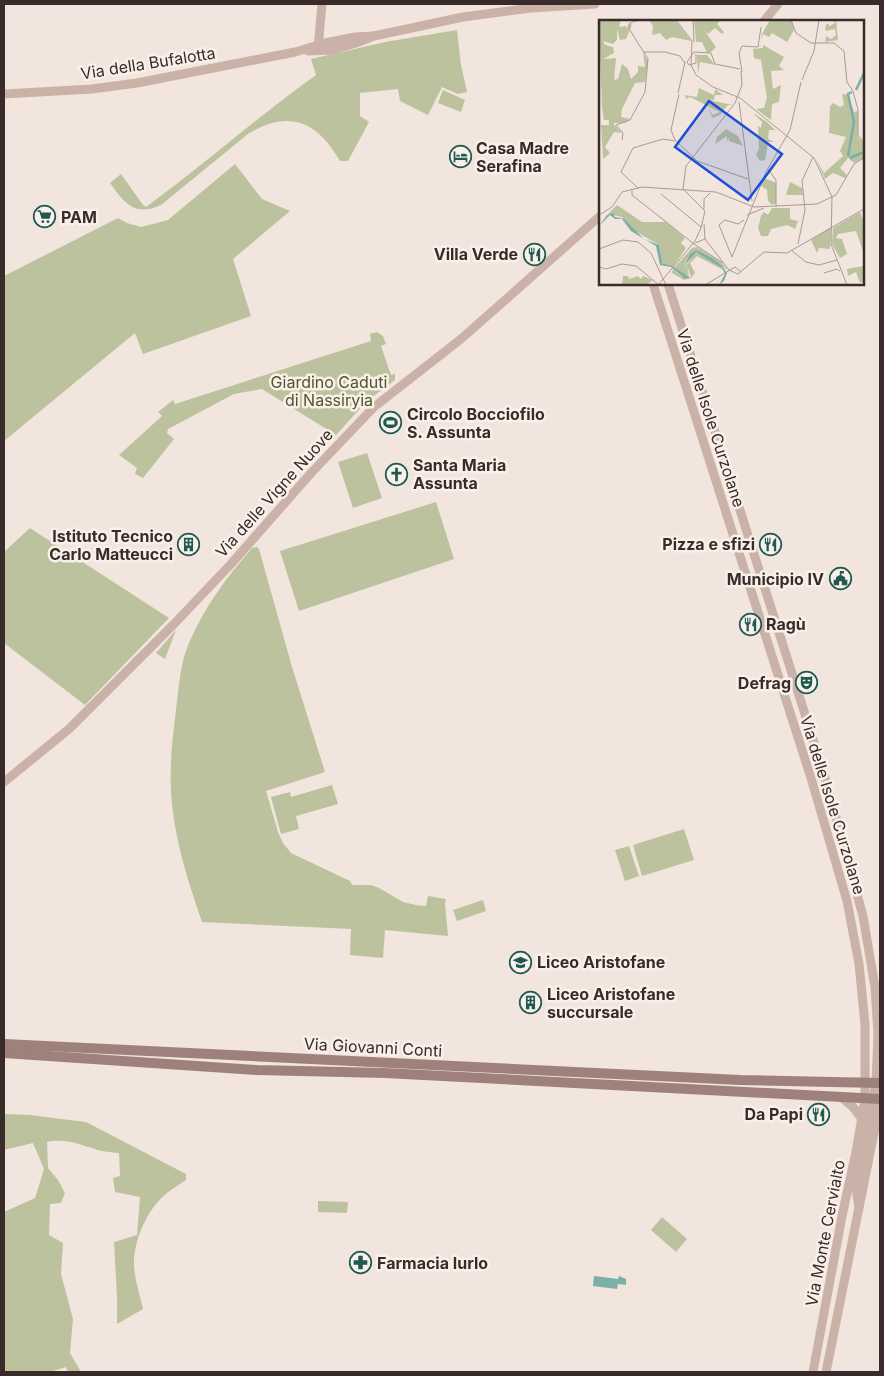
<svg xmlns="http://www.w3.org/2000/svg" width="884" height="1376" viewBox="0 0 884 1376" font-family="Inter,sans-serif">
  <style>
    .green { fill: #bcc29d }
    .water { fill: #7cafa8 }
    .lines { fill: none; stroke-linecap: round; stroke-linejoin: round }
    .tertiary { stroke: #cbb2a9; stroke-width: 9 }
    .secondary { stroke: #9e817a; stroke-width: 10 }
    .labels { text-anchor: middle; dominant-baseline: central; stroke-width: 5; stroke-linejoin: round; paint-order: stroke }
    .street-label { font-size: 16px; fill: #382b29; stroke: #faf0ea }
    .poi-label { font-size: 16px; font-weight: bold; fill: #382b29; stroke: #faf0ea; text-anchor: start }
    .park-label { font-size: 16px; fill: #4f562d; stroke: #faf0ea }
    .inset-river { fill: none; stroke: #7cafa8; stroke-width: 2.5 }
    .inset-road { fill: none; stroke: #a89b95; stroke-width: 1 }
    .view { fill: #1d4ed8; fill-opacity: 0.15; stroke: #1d4ed8; stroke-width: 2.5 }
    .inset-edge { fill: none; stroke: #382b29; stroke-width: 2.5 }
  </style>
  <rect width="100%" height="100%" fill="#f2e5dd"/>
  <!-- green -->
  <g class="green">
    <path d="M457,30L461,65L467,92L458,94L442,87L428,115L400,101L398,89L360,93V116L369,122L348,161H340C317,121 289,109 248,134L161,205C135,217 125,204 110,183L121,174L143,205L146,207C204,165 257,117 316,75L311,59L385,42Z"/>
    <path d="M443,90L465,100L461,112L438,103Z"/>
    <path d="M235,164L262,199L290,211L233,259L251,316L143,354L135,333L4,441V276L118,218L127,223L141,227L168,220Z"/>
    <path d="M377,332L383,336L386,344L381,346L391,375L395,374V380L367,401L336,435L262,389L234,394L168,429L167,433L174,439L143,478L135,474L137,468L119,455L162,416L158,412L173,400L175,404L371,341L370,334Z"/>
    <path d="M367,453L382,498L353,508L338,462Z"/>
    <path d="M436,502L454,559L299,611L280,551Z"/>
    <path d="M30,528L169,618L85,705L4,643V552Z"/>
    <path d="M257,547L259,549L292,667L325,772L266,791L278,832L283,843L291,853L350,881L352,885H371L379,888L403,902L416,905L426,906L428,896L446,899L445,904L448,936L385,930L383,958L350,955L351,929L202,922C185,872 168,820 171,766C171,747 174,728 176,710C179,688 180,663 189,643C205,606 226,578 252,548Z"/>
    <path d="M176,630L165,659L156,653Z"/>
    <path d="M332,785L338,804L296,816L299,829L281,834L271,797L290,792L291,797Z"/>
    <path d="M684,829L694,860L642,876L633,845Z"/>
    <path d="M629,846L639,876L625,881L615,850Z"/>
    <path d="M483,900L486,911L457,921L453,910Z"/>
    <path d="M4,1114L30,1115L86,1122L186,1174V1180C180,1184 173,1188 167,1193C147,1209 133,1241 134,1266C135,1281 140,1295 143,1309L117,1324V1296L114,1242L137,1235L140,1197L115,1192L113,1178L120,1176L119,1153C111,1152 102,1152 95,1149C79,1144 64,1138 47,1142L48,1168L58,1180L65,1193L61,1203L50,1204L49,1235L63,1243L61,1274L73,1319L70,1353L81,1372H68L66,1367L50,1372H4V1212L35,1198L44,1169L33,1143L4,1150Z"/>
    <path d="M318,1201L348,1202L347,1213L318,1212Z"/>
    <path d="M662,1217L687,1239L676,1252L651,1230Z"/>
  </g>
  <!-- water -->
  <path class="water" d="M594,1276L618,1279L619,1276L626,1279V1285L618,1284L617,1289L593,1286Z"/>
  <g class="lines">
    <!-- tertiary -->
    <g class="tertiary">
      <path d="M764,21L778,4"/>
      <path d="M318,48L322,4"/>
      <path d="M308,51L332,50L356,43L374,36L463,17L531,8L595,4"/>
      <path d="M4,94L92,89L137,83L295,52L325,43L355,37L374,36"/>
      <path d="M653,284L811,778L847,901L859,964L865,1024V1099L856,1152L842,1216L813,1372"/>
      <path d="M668,284L824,774L863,916L875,987L878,1034L876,1083L856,1188L859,1208"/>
      <path d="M4,782L69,729L174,624L231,564L312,472L374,407L461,339L600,216"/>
      <path d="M841,1097L853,1107L862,1119"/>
      <path d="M826,1372L880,1103"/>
    </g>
    <!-- secondary -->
    <g class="secondary">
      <path d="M4,1044L740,1080L880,1083"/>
      <path d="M4,1053L257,1070L385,1073L880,1099"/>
    </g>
  </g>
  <!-- icons -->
  <defs>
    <symbol id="hotel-ring" viewBox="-11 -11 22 22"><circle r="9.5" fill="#faf0ea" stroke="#1e5952" stroke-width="1.5"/><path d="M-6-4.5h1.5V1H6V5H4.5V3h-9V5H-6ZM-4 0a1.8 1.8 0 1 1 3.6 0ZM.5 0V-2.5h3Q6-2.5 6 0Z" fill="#1e5952"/></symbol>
    <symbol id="supermarket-ring" viewBox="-11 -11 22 22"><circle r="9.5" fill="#faf0ea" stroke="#1e5952" stroke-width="1.5"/><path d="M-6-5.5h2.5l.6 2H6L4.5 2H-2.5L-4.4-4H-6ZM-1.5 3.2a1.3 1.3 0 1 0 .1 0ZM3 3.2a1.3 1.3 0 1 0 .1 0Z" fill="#1e5952"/></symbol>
    <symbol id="restaurant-ring" viewBox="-11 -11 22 22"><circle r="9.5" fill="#faf0ea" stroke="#1e5952" stroke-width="1.5"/><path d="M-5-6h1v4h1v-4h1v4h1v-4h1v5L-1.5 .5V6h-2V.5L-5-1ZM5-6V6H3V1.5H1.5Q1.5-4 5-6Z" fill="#1e5952"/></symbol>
    <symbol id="stadium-ring" viewBox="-11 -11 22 22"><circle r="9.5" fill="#faf0ea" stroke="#1e5952" stroke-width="1.5"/><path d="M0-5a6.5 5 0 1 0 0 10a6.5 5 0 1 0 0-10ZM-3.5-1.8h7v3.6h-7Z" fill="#1e5952"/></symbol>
    <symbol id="church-ring" viewBox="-11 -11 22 22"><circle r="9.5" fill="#faf0ea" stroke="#1e5952" stroke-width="1.5"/><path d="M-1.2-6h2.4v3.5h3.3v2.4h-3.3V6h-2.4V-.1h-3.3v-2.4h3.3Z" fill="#1e5952"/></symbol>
    <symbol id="building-ring" viewBox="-11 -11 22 22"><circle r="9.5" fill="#faf0ea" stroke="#1e5952" stroke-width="1.5"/><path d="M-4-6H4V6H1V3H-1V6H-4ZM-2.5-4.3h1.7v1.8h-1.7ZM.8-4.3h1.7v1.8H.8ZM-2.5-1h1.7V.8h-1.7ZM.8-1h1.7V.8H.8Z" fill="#1e5952"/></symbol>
    <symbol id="civic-ring" viewBox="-11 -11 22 22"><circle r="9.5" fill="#faf0ea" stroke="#1e5952" stroke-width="1.5"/><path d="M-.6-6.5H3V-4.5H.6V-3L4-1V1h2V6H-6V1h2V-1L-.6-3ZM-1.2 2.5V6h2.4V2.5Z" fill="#1e5952"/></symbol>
    <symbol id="theatre-ring" viewBox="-11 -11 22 22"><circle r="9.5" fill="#faf0ea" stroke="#1e5952" stroke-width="1.5"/><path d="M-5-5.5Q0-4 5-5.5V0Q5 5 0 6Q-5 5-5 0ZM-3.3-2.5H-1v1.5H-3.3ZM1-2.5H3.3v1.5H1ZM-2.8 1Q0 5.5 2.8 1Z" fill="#1e5952"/></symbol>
    <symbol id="school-ring" viewBox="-11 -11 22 22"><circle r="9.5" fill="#faf0ea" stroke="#1e5952" stroke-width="1.5"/><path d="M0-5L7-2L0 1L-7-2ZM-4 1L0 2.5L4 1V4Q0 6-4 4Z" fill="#1e5952"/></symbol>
    <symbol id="pharmacy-ring" viewBox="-11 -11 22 22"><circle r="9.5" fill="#faf0ea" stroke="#1e5952" stroke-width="1.5"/><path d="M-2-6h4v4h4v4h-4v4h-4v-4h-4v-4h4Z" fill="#1e5952"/></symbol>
  </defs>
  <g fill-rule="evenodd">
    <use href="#hotel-ring" x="448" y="144" width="25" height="25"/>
    <use href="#supermarket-ring" x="32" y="204" width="25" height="25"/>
    <use href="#restaurant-ring" x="522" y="242" width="25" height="25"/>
    <use href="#stadium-ring" x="378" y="410" width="25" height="25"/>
    <use href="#church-ring" x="384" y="462" width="25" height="25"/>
    <use href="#restaurant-ring" x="758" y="532" width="25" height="25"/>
    <use href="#building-ring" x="176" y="532" width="25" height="25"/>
    <use href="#civic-ring" x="828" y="566" width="25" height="25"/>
    <use href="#restaurant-ring" x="738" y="612" width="25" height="25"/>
    <use href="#theatre-ring" x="794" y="670" width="25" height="25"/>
    <use href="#school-ring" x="508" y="950" width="25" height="25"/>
    <use href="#building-ring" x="518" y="990" width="25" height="25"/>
    <use href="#restaurant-ring" x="806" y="1102" width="25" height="25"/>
    <use href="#pharmacy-ring" x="348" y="1250" width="25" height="25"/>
  </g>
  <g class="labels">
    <!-- street labels -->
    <g class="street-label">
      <text transform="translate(148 63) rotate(-9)">Via della Bufalotta</text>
      <text transform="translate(711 418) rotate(72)">Via delle Isole Curzolane</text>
      <text transform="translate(274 493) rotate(-48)">Via delle Vigne Nuove</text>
      <text transform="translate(833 805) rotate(73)">Via delle Isole Curzolane</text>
      <text transform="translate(373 1047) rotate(3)">Via Giovanni Conti</text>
      <text transform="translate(825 1233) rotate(-79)">Via Monte Cervialto</text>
    </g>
    <!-- poi labels -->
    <g class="poi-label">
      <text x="476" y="148">Casa Madre<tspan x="476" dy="18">Serafina</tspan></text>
      <text x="61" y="217">PAM</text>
      <text x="518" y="254" text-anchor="end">Villa Verde</text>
      <text x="407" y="414">Circolo Bocciofilo<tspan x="407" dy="18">S. Assunta</tspan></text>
      <text x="413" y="465">Santa Maria<tspan x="413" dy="18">Assunta</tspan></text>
      <text x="173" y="536" text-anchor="end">Istituto Tecnico<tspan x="173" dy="18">Carlo Matteucci</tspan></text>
      <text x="755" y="544" text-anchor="end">Pizza e sfizi</text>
      <text x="824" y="579" text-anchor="end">Municipio IV</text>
      <text x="766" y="624">Ragù</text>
      <text x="791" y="683" text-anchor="end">Defrag</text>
      <text x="537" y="962">Liceo Aristofane</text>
      <text x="547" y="994">Liceo Aristofane<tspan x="547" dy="18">succursale</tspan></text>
      <text x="803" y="1114" text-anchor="end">Da Papi</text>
      <text x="377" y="1263">Farmacia Iurlo</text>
    </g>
    <!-- park labels -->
    <g class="park-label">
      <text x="329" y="382">Giardino Caduti<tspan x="329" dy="18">di Nassiryia</tspan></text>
    </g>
  </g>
  <!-- overview -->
  <g transform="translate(599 20)">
    <rect width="265" height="265" fill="#f2e5dd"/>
    <path d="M0,0H22L20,7L27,6L29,10L30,3L33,5L27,19L21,20L18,9V20L14,24L4,21L6,25L14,27L15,33L4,39L17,38L15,60L19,59L23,44L29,49L32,59L39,52V46L46,47L44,33L49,41L46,62L36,63L23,89L22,97L31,99L26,103H14L23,113L15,112L6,127L11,133L4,139L2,105H10V100H5L3,88ZM50,0H76L92,21L73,17L67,20L61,13L53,15L54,6ZM95,0H122L118,4L125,12L123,14L116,8L109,14L105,10L117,27L112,32L108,33L103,22H97ZM171,0H192L195,10L188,22L173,13L170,17L164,14L162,20L163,14ZM234,0H237L239,20L226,22L227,16L232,19L237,15L236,9L227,11L226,8L228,3L231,6L236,3ZM164,25L185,37L180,46L185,50L172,51L174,69L182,65L180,82L173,84L172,100L157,89L165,88L168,78L162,40L155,38L154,29L164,28ZM98,35H108L116,45L101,42L99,54ZM100,68L115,75L116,69L124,75H116L115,80L105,79L134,85H129L121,95L114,98L109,89L114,95L121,92L91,77L87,79L86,75L98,77ZM243,74L249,75L255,92L259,91V117L265,123V138L255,143L249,138L241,148L248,155L246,158L234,153L226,159L216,137L225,153L244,136L241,131L247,117L230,113L231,86L234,83L241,87L245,85ZM155,94H156L168,102L176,110H170L169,119L175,122H169L166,140L161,141L157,135L160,128L159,106L162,108L163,102ZM127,109L139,116L144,126L130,121V118L128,121V116L116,124L118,117ZM165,158L177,163V183L173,185L169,181L168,170L161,165ZM191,162L203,168L204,175H187ZM18,185L43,202H67L86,218L82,223L87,228L74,247L62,242L60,225L31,208L23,197L9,194ZM173,188H191V199L199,201L196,209L188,205L172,209L169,216H162L159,208L162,196L165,192L169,195ZM261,192L265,203L264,231L257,211L239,214L237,218L243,219L248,234L241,238L233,224L234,208ZM232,207L231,229L220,228L218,233L212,220ZM98,227L122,242L129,250L97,230L86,243L90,256L83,255L75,248L93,228ZM96,232L111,239L126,251L98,236L91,243L96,253L92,258L85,260L73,253L74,249L83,257H92L88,245ZM265,246V261L261,263L257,252L249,256L248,249ZM24,256H29L30,259L39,256L42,259L44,256L54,260L47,265H23Z" fill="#bcc29d"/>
    <path d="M14,193L16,197L25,199L45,219L60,225L63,243L73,246L90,257L87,243L91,234L97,230L113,238L123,246L128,253L125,261L120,265L126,254L123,248L97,232L88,243L90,258H85L72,247L61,245L57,226L32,211L23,199H16L11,195L0,206L8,195Z" fill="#7cafa8"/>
    <path class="inset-river" d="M257,70L265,53M249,136L255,102L249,74L253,72M251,138L265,132"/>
    <path class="inset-road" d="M77,0L93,21L92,45L97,55L114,67L141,78L215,138L233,177L232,224L248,265M94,0L95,22M192,0L197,13L212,23H235L245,31L248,62L254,71L259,90V115L265,123M143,26L159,27M159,27L162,7M45,32H66L81,36L86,43M90,45L88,42L95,32L112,33L116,44L141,49M90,45L97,43V34M143,52L140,33L143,26M203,60L215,31L220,0M79,73L86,42M80,74L72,110L76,120L98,141L149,159M140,82L153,181M23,120L24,113L17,105L31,100L46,72L49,39L29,7L31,3L40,0M34,128L22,152L40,169M34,128L64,119L76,121M169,149L177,160V187M167,152L191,110L202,62M33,169V175L95,224L124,243M62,174L102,207M105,189V179L111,173M0,195L13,187L23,172L43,167L117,172L155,187L218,184L237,175L255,144L265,138M148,195L165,188M106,219L130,250M96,223L106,219L105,204M199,224L206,190L203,161L214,137M0,229L24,220L39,222L52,233L67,265M192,230L207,242L220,245L238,240M133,237L167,152M133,237L120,205L126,200L139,204L145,200M0,247L7,249L23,244L37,246L60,265M130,250L139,254L165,232L188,233L265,189M225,253L238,249L241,251M60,264L96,221L102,208L106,191L84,169L87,146L136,83L143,65L142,51M106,265L136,247L142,252"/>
    <path class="view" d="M110,81L183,134L149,180L76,127Z"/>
    <rect width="265" height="265" class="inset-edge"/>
  </g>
  <!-- border -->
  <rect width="884" height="1376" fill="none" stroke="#382b29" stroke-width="10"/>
</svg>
